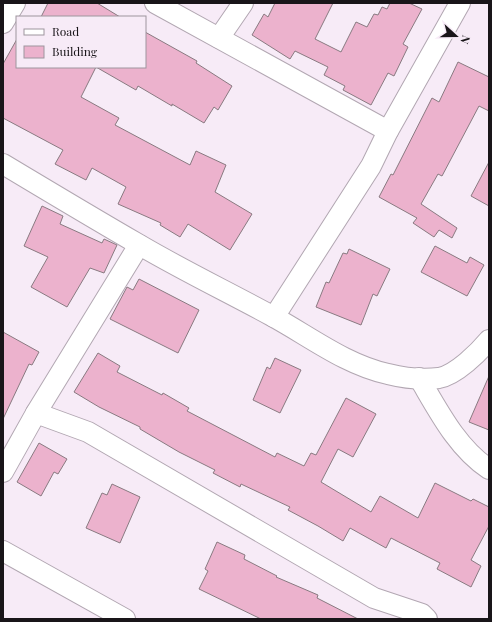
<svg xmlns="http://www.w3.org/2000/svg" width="492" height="622" viewBox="0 0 492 622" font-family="'Playfair Display',serif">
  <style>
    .building { fill: #ecb2cd; stroke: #897a81 }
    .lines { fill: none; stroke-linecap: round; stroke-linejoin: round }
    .minor-casing { stroke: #b2a7b2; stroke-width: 22 }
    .minor { stroke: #fff; stroke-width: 20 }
  </style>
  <rect width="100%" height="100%" fill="#f7ebf7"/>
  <!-- building -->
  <g class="building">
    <path d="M48,3H97L120,17H41Z"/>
    <path d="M275,3H333L315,39L341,52L356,22L367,27L374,14L378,15L382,7L387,9L390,3H409L422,9L403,44L408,47L394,76L388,73L371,105L343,90L345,86L324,75L328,67L295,51L290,59L252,35L264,14L268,17Z"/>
    <path d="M145,32L197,61L196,63L232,86L218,110L214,107L204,123L172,104V106L138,86L136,90L96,67L81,97L119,118L115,125L190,165L196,151L226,165L215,192L252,214L230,250L188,224L180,237L160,225L161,223L118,204L126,187L92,168L86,180L55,164L63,150L3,118V64L17,39V67H145Z"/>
    <path d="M458,62L489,77V111L479,106L442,176L438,174L421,204L457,228L452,238L439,230L434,237L413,223L417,218L379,197L391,174L393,175L432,98L439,102Z"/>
    <path d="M489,162V206L471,196Z"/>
    <path d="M42,206L63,216L60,224L102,243L104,239L117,245L104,273L90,268L67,307L31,287L48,257L24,246Z"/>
    <path d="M435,246L467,263L470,257L484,265L467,296L421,272Z"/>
    <path d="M349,249L390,269L377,296L373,294L361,325L316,307L326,282L329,283L343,253L347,254Z"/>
    <path d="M139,279L199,310L178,353L110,319L127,287L133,290Z"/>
    <path d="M3,332L39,352L32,365L29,364L3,419Z"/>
    <path d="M98,353L120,366L117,372L162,395L163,393L189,408L187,411L275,457L277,453L304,466L311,453L316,455L346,398L376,414L353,457L338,449L321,482L371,512L380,496L418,518L435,483L471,501L473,499L489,507V526L471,560L481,566L471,587L437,569L440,563L391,538L386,548L350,528L343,541L318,526L288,510L290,507L241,484L240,487L213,473L215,470L179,452L140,429V427L99,407L74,392Z"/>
    <path d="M275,358L301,370L280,413L253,400L267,367L270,369Z"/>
    <path d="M489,376V430L469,422Z"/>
    <path d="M39,443L67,459L58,474L54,472L41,496L17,482Z"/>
    <path d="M112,484L140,497L120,543L86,528L102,493L107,495Z"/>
    <path d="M217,542L245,555L244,559L277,576L276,577L318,595L317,598L358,619H261L199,589L208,571L205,569Z"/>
  </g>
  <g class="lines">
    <defs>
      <g id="minor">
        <path d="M155,3L388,131"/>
        <path d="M3,23L15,3"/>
        <path d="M219,38L243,3"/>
        <path d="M3,164C48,191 93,218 138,244C182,270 228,292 272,316C309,336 346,365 388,374C404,378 423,380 439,378C456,375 479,352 489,340"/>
        <path d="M274,317L371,166L388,131L460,3"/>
        <path d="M419,378C438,410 457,448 489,469"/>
        <path d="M36,413L88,432L374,598L422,614L427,619"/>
        <path d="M3,472L36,413L139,245"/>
        <path d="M3,551L125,619"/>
      </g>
    </defs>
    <!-- minor casing -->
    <use href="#minor" class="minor-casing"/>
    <!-- minor -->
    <use href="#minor" class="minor"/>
  </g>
  <!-- border -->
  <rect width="492" height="622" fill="none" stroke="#191519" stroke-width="8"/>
  <!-- legend -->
  <rect x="16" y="16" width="130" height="52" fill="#f7ebf7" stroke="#9e959e"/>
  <rect x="24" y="29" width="20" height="6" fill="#ffffff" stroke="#9e959e"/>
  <text x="52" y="36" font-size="12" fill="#191519">Road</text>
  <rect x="24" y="46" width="20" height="12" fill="#ecb2cd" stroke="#9e959e"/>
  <text x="52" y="56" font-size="12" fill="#191519">Building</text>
  <!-- north arrow -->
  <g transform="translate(456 36) rotate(111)" stroke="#f7ebf7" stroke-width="3" paint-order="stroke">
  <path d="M0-3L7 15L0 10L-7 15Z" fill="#191519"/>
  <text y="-6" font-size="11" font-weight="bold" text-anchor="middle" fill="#191519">N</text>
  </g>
</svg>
